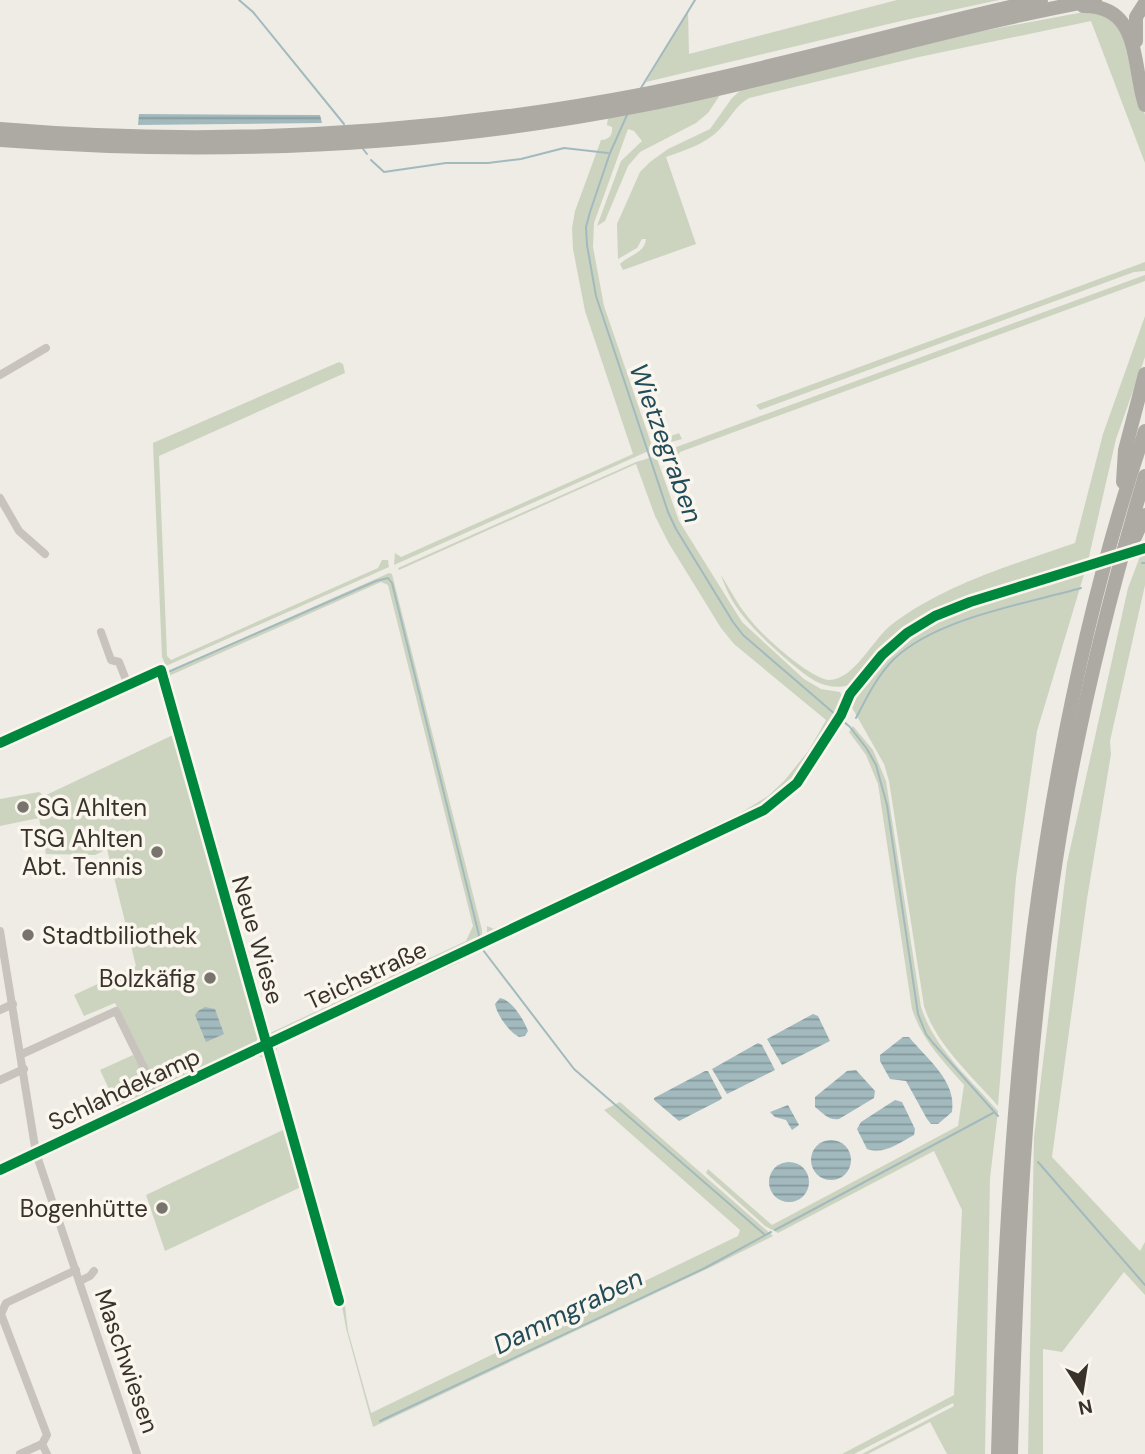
<svg xmlns="http://www.w3.org/2000/svg" width="1145" height="1454" viewBox="0 0 1145 1454" font-family="'DM Sans',sans-serif">
  <style>
    .grass { fill: #ccd4c0; fill-rule: evenodd }
    .water { fill: url(#water-rules) }
    .lines { fill: none; stroke-linecap: round; stroke-linejoin: round }
    .stream { stroke: #a2babe; stroke-width: 2 }
    .street { stroke: #c8c4bd; stroke-width: 8 }
    .highway { stroke: #adaaa4; stroke-width: 14 }
    .cycleway-casing { stroke: #faf6ed; stroke-width: 15 }
    .cycleway { stroke: #00873e; stroke-width: 10 }
    .poi-dot { fill: #78736c; stroke: #faf6ed; stroke-width: 2.5 }
    .labels { text-anchor: middle; dominant-baseline: central; stroke-width: 7; stroke-linejoin: round; paint-order: stroke }
    .poi-label { font-size: 24px; fill: #39322b; stroke: #faf6ed; text-anchor: end }
    .street-label { font-size: 24px; fill: #39322b; stroke: #faf6ed }
    .water-label { font-size: 26px; font-style: italic; fill: #224c59; stroke: #faf6ed }
  </style>
  <defs>
    <pattern id="water-rules" width="6" height="5" patternUnits="userSpaceOnUse" patternTransform="scale(1.75)"><rect width="6" height="5" fill="#a2babe"/><path d="M0 2.5h6" fill="none" stroke="#85989b"/></pattern>
  </defs>
  <rect width="100%" height="100%" fill="#eeece5"/>
  <!-- grass -->
  <g class="grass">
    <path d="M897,0H999L901,21L646,82L688,11L689,54Z"/>
    <path d="M1089,11L1108,15L1123,32L1145,115V163L1091,21L919,57L749,98C735,106 730,119 719,130C704,145 685,150 666,157L696,244L623,270L620,264C629,255 645,253 646,239H642L637,248L618,259L617,224L640,172L650,162L668,149L710,129L732,98L743,88L940,39Z"/>
    <path d="M720,95L708,113L696,123L640,152L628,166L605,221L597,226L621,161L642,141L634,131L628,129L594,223L593,247L604,306L653,449L394,565L395,553L401,557L633,454L585,311L573,249L572,228L575,211L601,140C609,140 613,135 612,127L607,125L608,118Z"/>
    <path d="M1145,262V271L1134,272L760,410L756,405Z"/>
    <path d="M1145,275V281L680,452L671,466L672,474H668L665,457L671,449Z"/>
    <path d="M1145,316V357L1116,439L1088,561C1054,572 1020,583 986,594C957,604 928,613 903,631C889,641 855,685 846,686C836,688 824,686 815,681C795,669 758,635 744,617C733,604 726,590 721,575C731,591 740,609 753,623C765,638 811,679 829,680C854,680 873,639 891,625C945,584 1012,565 1075,543L1103,434Z"/>
    <path d="M339,362L343,364L345,373L159,456L167,656L171,660L378,568L382,560H388L389,567L166,666L162,657L153,443Z"/>
    <path d="M634,367L648,410L665,438L679,433L682,439L664,444C649,433 633,384 634,367Z"/>
    <path d="M656,456L679,521L742,622L804,679L821,689L840,692L844,700C829,737 796,784 764,806L673,852L487,938V926L494,929L742,812L768,796L784,781L809,750L826,720L734,644L721,628L668,542L655,516L636,464L399,570L398,568L636,462Z"/>
    <path d="M1145,552V585L1110,741L1111,754L1087,899L1052,1157L1140,1251L1145,1242V1295L1124,1272L1062,1352L1043,1349V1454H1028L1034,1137L1067,863L1128,588L1141,554Z"/>
    <path d="M1085,571L1037,731L1016,878L998,1106C972,1076 936,1045 924,1006L889,781L884,764L850,704C863,683 876,661 896,645C948,601 1021,591 1085,571Z"/>
    <path d="M389,573L392,574L482,930V937L477,942L272,1040L268,1038L166,677L167,672ZM381,582L388,585L473,926L466,941L268,1034L168,683L171,675Z"/>
    <path d="M853,726L873,750L886,781L921,1007C934,1048 970,1079 998,1111L990,1178L985,1454H947L930,1422L868,1454H862L954,1406L953,1403L854,1454H842L954,1395L962,1210L934,1151L778,1233L765,1226L706,1173L708,1169L772,1225L958,1126L964,1085C943,1061 922,1040 912,1009L878,784L866,755L849,732Z"/>
    <path d="M173,735L259,1037L255,1043L155,1091L151,1075L115,1003L84,1016L74,995L136,966L107,849L95,855L46,854L39,818L0,826V799L39,792L44,796Z"/>
    <path d="M455,961L460,962L278,1046L274,1055L345,1306L348,1331L371,1413L738,1236L740,1230L604,1110L620,1102L773,1236L713,1266L373,1427L346,1328L341,1301L271,1052L275,1045Z"/>
    <path d="M259,1053L267,1055L289,1133L286,1135L301,1187L165,1251L146,1195L285,1129L265,1059L259,1056L119,1122L118,1119Z"/>
    <path d="M133,1055L145,1077L149,1094L118,1108L100,1070Z"/>
  </g>
  <!-- water -->
  <g class="water">
    <path d="M139,114L320,115L322,123L138,125Z"/>
    <path d="M500,998C512,1000 524,1020 528,1031L525,1036L519,1037C509,1032 497,1015 495,1004Z"/>
    <path d="M205,1007L215,1009L224,1034L206,1042L195,1015L198,1011Z"/>
    <path d="M813,1014L818,1016L830,1041L782,1065L767,1039Z"/>
    <path d="M903,1037H909C927,1059 957,1081 952,1112L938,1124H931L927,1119L906,1081L890,1079L880,1061V1055Z"/>
    <path d="M758,1043L762,1045L775,1070L727,1094L712,1069Z"/>
    <path d="M856,1070L875,1091L874,1098L839,1119C829,1121 823,1113 815,1107V1097L847,1071Z"/>
    <path d="M705,1071H708L722,1098L720,1100L679,1121L654,1100V1098Z"/>
    <path d="M895,1100L902,1102L915,1129L914,1135C899,1143 884,1155 867,1149L857,1129L861,1122Z"/>
    <path d="M788,1105L799,1125L792,1130L786,1120L775,1117L770,1112Z"/>
    <circle cx="831" cy="1160" r="20"/>
    <circle cx="789" cy="1182" r="20"/>
  </g>
  <g class="lines">
    <!-- stream -->
    <g class="stream">
      <path d="M239,0L253,12L344,124"/>
      <path d="M641,88L695,0"/>
      <path d="M627,115L610,153L590,212L586,227L587,245L596,296L668,512L676,529L733,622L743,635L850,727L867,749L876,765L887,805L918,1014L926,1034L933,1043L998,1116"/>
      <path d="M363,149L367,154"/>
      <path d="M371,160L384,172L446,163H488L521,159L564,148L608,153"/>
      <path d="M1142,563H1145"/>
      <path d="M168,672L376,581L388,578L392,583L479,935L477,940"/>
      <path d="M856,718C867,697 877,676 894,659C937,618 1025,604 1081,588"/>
      <path d="M483,950L574,1069L764,1234"/>
      <path d="M1038,1162L1145,1285"/>
      <path d="M775,1230L993,1113"/>
      <path d="M380,1421L705,1268L771,1232"/>
    </g>
    <!-- street -->
    <g class="street">
      <path d="M0,375L46,348"/>
      <path d="M0,498L19,531L45,554"/>
      <path d="M101,632L111,660L119,662L128,685"/>
      <path d="M0,743L161,670L339,1301"/>
      <path d="M0,931L36,1153L137,1454"/>
      <path d="M0,1010L13,1004"/>
      <path d="M22,1054L116,1011L148,1076L154,1098"/>
      <path d="M0,1080L24,1069"/>
      <path d="M0,1170L484,943"/>
      <path d="M80,1281L90,1276L94,1271"/>
      <path d="M42,1444L47,1454"/>
      <path d="M20,1454L42,1444L47,1435L1,1314L6,1303L76,1270"/>
    </g>
    <!-- highway -->
    <g class="highway">
      <path d="M1083,6C1141,5 1132,65 1145,105"/>
      <path d="M1136,41V17L1145,3"/>
      <path d="M0,129C216,147 431,135 644,94C777,68 908,29 1041,0"/>
      <path d="M0,140C215,156 432,147 644,105C796,75 943,28 1095,0"/>
      <path d="M1123,482L1125,450L1145,374"/>
      <path d="M1135,537L1145,515"/>
      <path d="M998,1454C1007,1108 1033,761 1145,431"/>
      <path d="M1011,1454C1017,1239 1027,1023 1064,811C1084,698 1112,586 1145,476"/>
    </g>
    <defs>
      <g id="cycleway">
        <path d="M0,743L161,670L339,1301"/>
        <path d="M0,1170L764,810L797,783L841,715L850,694L882,655L907,633L935,616L970,602L1145,548"/>
      </g>
    </defs>
    <!-- cycleway casing -->
    <use href="#cycleway" class="cycleway-casing"/>
    <!-- cycleway -->
    <use href="#cycleway" class="cycleway"/>
  </g>
  <!-- markers -->
  <g class="poi-dot">
    <circle cx="23" cy="807" r="7"/>
    <circle cx="157" cy="852" r="7"/>
    <circle cx="28" cy="935" r="7"/>
    <circle cx="210" cy="978" r="7"/>
    <circle cx="162" cy="1208" r="7"/>
  </g>
  <g class="labels">
    <!-- poi labels -->
    <g class="poi-label">
      <text x="37" y="807" text-anchor="start">SG Ahlten</text>
      <text x="143" y="838">TSG Ahlten<tspan x="143" dy="28">Abt. Tennis</tspan></text>
      <text x="42" y="935" text-anchor="start">Stadtbiliothek</text>
      <text x="196" y="978">Bolzkäfig</text>
      <text x="148" y="1208">Bogenhütte</text>
    </g>
    <!-- street labels -->
    <g class="street-label">
      <text transform="translate(258 940) rotate(74)">Neue Wiese</text>
      <text transform="translate(366 975) rotate(-25)">Teichstraße</text>
      <text transform="translate(124 1089) rotate(-25)">Schlahdekamp</text>
      <text transform="translate(127 1361) rotate(71)">Maschwiesen</text>
    </g>
    <!-- water labels -->
    <g class="water-label">
      <text transform="translate(666 443) rotate(70)">Wietzegraben</text>
      <text transform="translate(568 1311) rotate(-26)">Dammgraben</text>
    </g>
  </g>
  <!-- north arrow -->
  <g transform="translate(1082 1391) rotate(168)" stroke="#faf6ed" stroke-width="5" paint-order="stroke">
  <path d="M0-5L12 26L0 18L-12 26Z" fill="#39322b"/>
  <text y="-10" font-size="19" font-weight="bold" text-anchor="middle" fill="#39322b">N</text>
  </g>
</svg>
